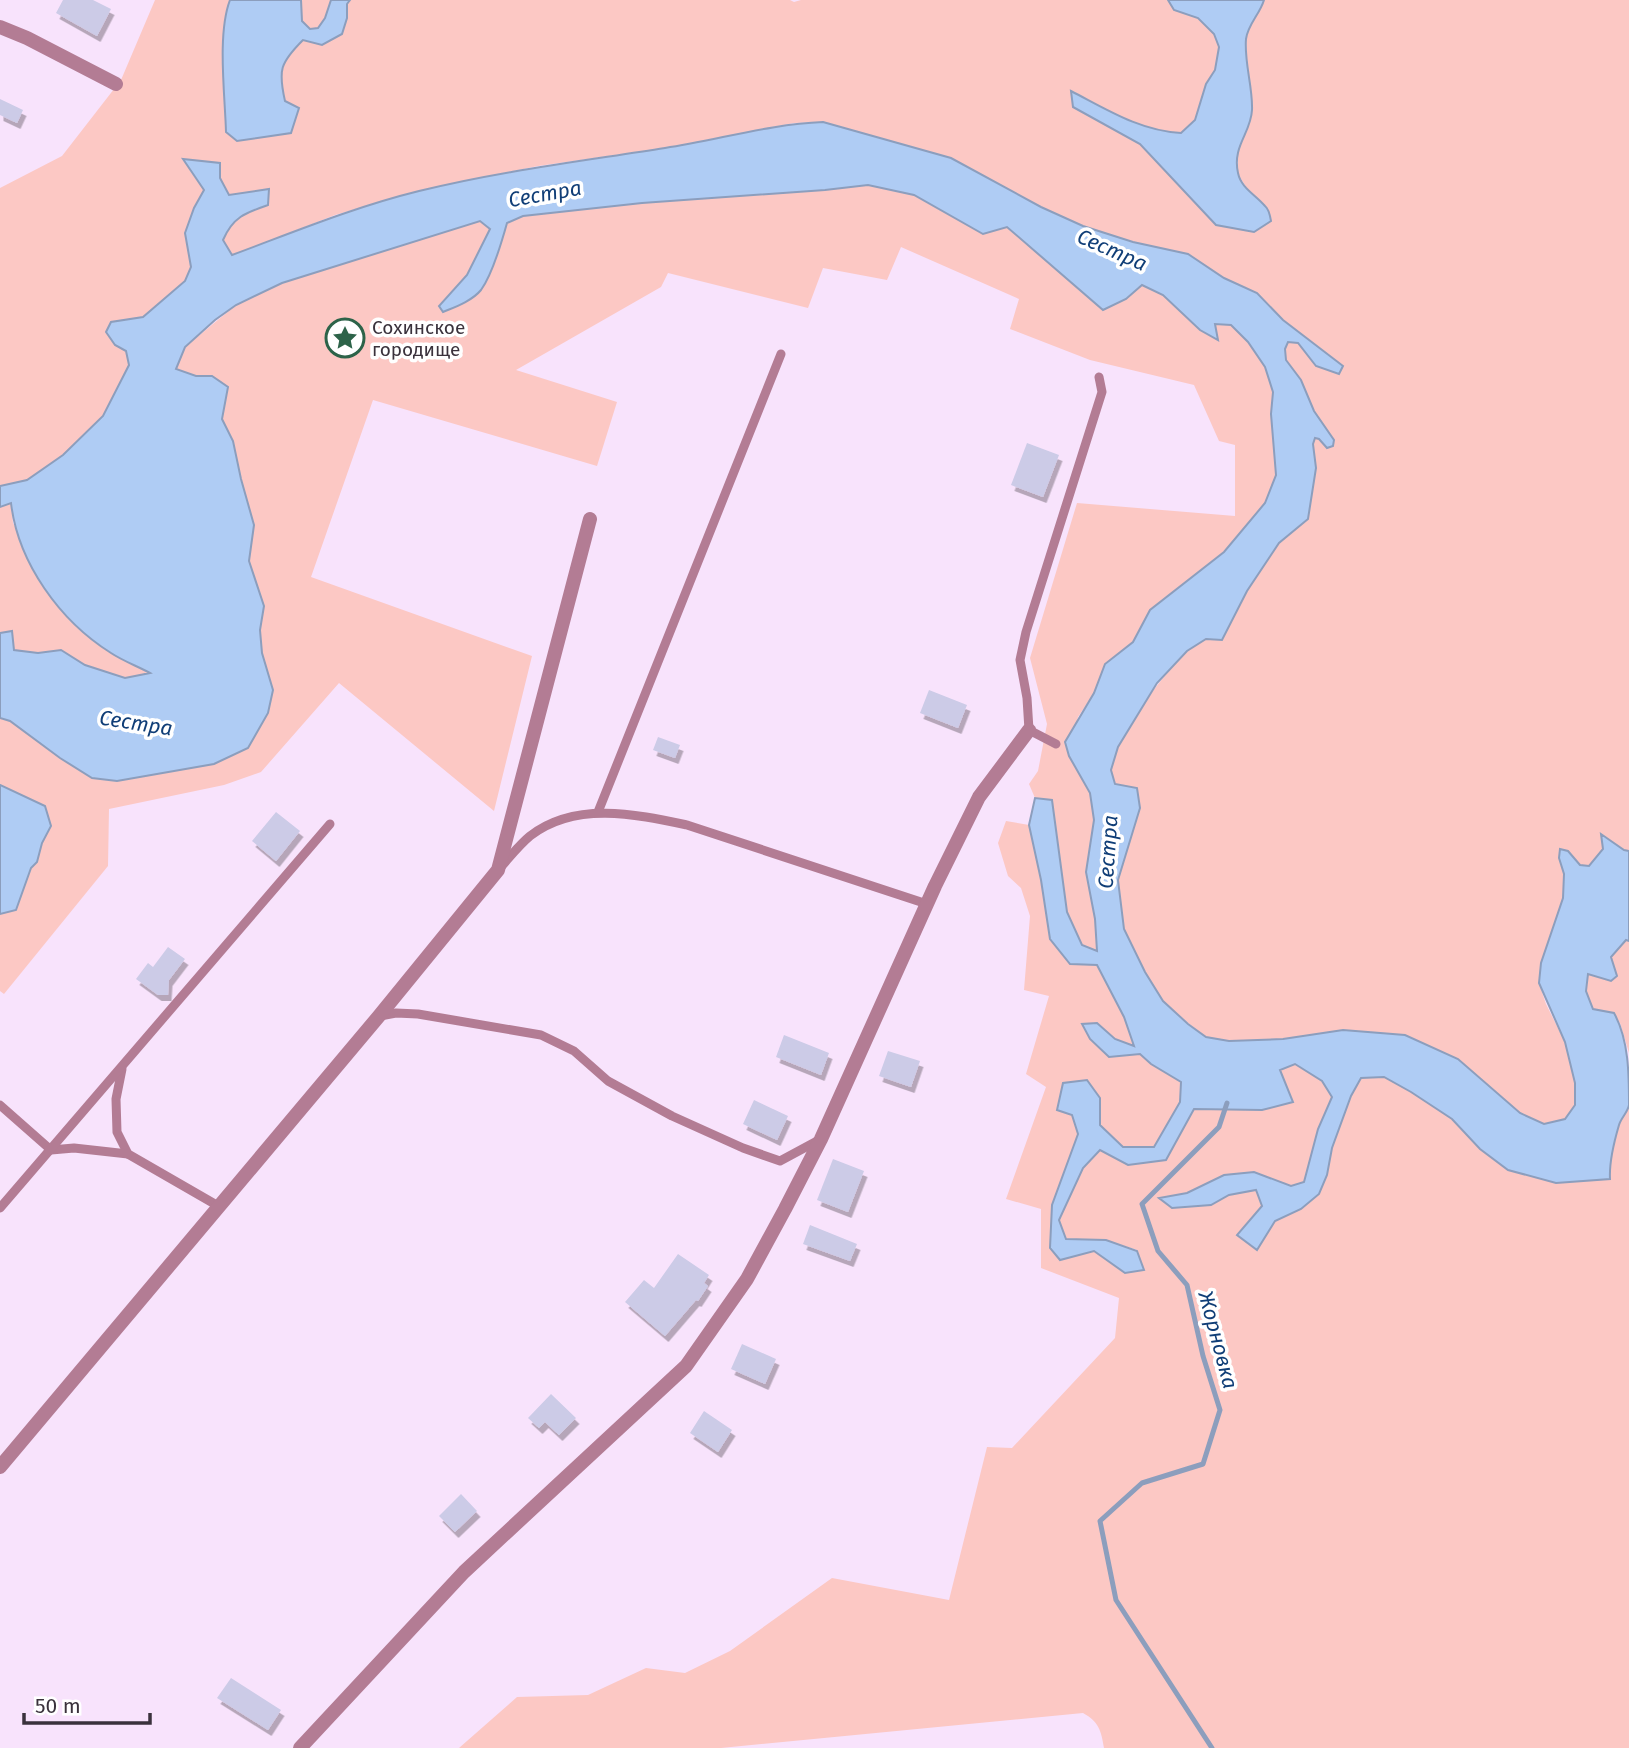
<svg xmlns="http://www.w3.org/2000/svg" width="1629" height="1748" viewBox="0 0 1629 1748" font-family="'Fira Sans',sans-serif">
  <style>
    .green { fill: #fcc8c4 }
    .water { fill: #afccf4; stroke: #8c9ebd; stroke-width: 2 }
    .lines { fill: none; stroke-linecap: round; stroke-linejoin: round }
    .stream { stroke: #8c9ebd; stroke-width: 5 }
    .building { fill: #cccbe7; filter: url(#shadow) }
    .service { stroke: #b37c94; stroke-width: 9 }
    .minor { stroke: #b37c94; stroke-width: 14 }
    .labels { text-anchor: middle; dominant-baseline: central; stroke-width: 7; stroke-linejoin: round; paint-order: stroke }
    .poi-label { font-size: 19px; fill: #3a323c; stroke: #fff; text-anchor: start }
    .water-label { font-size: 21px; font-style: italic; fill: #103e77; stroke: #fff }
  </style>
  <defs>
    <filter id="shadow"><feDropShadow dx="3.5" dy="6" stdDeviation="0" flood-color="#0004"/></filter>
  </defs>
  <rect width="100%" height="100%" fill="#f8e3fc"/>
  <!-- green -->
  <g class="green">
    <path d="M155,0H230C217,34 225,95 226,132L237,141L260,136L299,109L285,102C278,70 280,63 303,40L322,45L347,18L346,4L350,0H790L794,2L801,0H1168L1174,10L1198,18L1215,34L1219,47L1215,71L1206,84L1195,120L1181,133C1140,131 1107,109 1072,91L1073,107L1140,144L1216,224L1267,207L1251,195L1238,174V146L1246,133L1248,85L1246,38L1251,23L1264,0H1629V851L1624,850L1602,835L1603,849L1589,866L1580,865L1568,851L1559,858L1564,874L1563,898L1541,963L1539,983L1546,1004L1565,1042L1575,1083V1105L1565,1119L1544,1124L1520,1113L1458,1059L1283,1039L1229,1041L1206,1037L1188,1023L1163,1001L1145,972L1124,929L1118,880L1140,808C1130,798 1111,786 1111,769C1111,744 1180,645 1206,639C1210,638 1218,640 1222,640L1247,591L1279,543L1308,519L1316,468L1313,444L1315,438L1334,440L1314,411L1301,380L1286,360L1285,349L1288,342L1298,343L1316,366H1343L1283,320L1257,293L1224,278L1083,226L883,139L823,122L794,123L666,148L538,166L418,191L335,215L232,256L223,240C234,217 244,213 268,205L269,190L229,195L220,178L190,171L204,190L194,208L185,233L191,267L185,281L115,345L126,351L129,365L103,416L63,455L27,480L0,486V188L62,156L121,80Z"/>
    <path d="M301,0H331L325,18L318,28L310,29L302,21Z"/>
    <path d="M868,185L913,195L983,234L1007,227L1103,310L1126,299L1142,284L1163,294L1201,330L1218,339L1215,323L1231,325L1248,342L1265,367L1273,392L1271,414L1276,475L1265,503L1224,552L1150,610L1133,642L1105,664L1094,693L1078,717L1069,756L1090,793L1094,820L1086,872L1095,919L1098,951L1082,945L1067,912L1052,800L1035,798L1029,784L1038,771L1047,724L1030,658L1077,503L1235,516V445L1219,441L1194,385L1090,360L1010,329L1019,299L901,247L887,280L823,268L808,308L668,273L661,287L516,370L617,402L597,466L373,400L311,577L532,656L494,811L339,683L261,772L224,785L109,809L108,866L4,994L0,991V718L10,721L60,758L168,771L214,764L273,690L262,653L260,630L264,606L249,561L254,525L241,479L233,441L222,419L228,387L212,376H196L176,370L185,347L236,305L282,283L480,221L490,229L467,275L439,305L480,290L500,246L507,223L523,216L642,203L825,190Z"/>
    <path d="M11,503L13,523L59,608L83,632L109,652L151,674L125,678L85,665L61,650L38,653L13,650L0,633V507Z"/>
    <path d="M1006,821L1029,825L1041,880L1070,964L1097,965L1124,1017L1134,1046L1115,1039L1097,1023L1082,1024L1090,1039L1109,1057L1140,1054L1151,1064L1182,1081L1180,1102L1154,1147H1123L1100,1125V1098L1072,1114L1078,1134L1067,1165L1050,1248L1094,1251L1125,1273L1143,1270L1137,1250L1106,1240H1066L1059,1220L1083,1168L1100,1149L1128,1165L1166,1160L1194,1109L1293,1101L1280,1070L1296,1064L1323,1081L1332,1097L1318,1129L1304,1183L1291,1186L1254,1172L1224,1175L1187,1193L1160,1199L1172,1208L1211,1205L1229,1195L1256,1190L1262,1206L1257,1249L1275,1221L1301,1209L1327,1175L1332,1148L1351,1096L1361,1078L1384,1077L1411,1092L1452,1119L1480,1149L1609,1165L1620,1122L1629,1108V1748H1104C1101,1730 1099,1722 1083,1713L721,1748H459L517,1697L588,1695L646,1668L685,1673L730,1651L832,1578L949,1600L987,1447L1012,1448L1115,1338L1119,1298L1041,1268V1209L1006,1199L1046,1087L1026,1074L1049,996L1024,990L1030,916L1021,888L1008,876L998,843Z"/>
    <path d="M1626,940L1629,941V1053L1620,1023L1593,1009L1586,991L1588,974L1610,981L1611,957Z"/>
  </g>
  <!-- water -->
  <g class="water">
    <path d="M230,0H301L302,21L310,29L318,28L325,18L331,0H350L347,4V18L342,34L322,45L303,40C280,63 278,70 285,101L299,108L291,133L237,141L226,132C225,95 217,34 230,0Z"/>
    <path d="M1168,0H1264C1260,14 1248,24 1246,39C1244,63 1253,87 1252,110C1251,133 1232,146 1238,173C1241,188 1256,195 1265,206C1269,209 1270,215 1271,221L1254,232L1216,225L1140,144L1073,107L1071,91C1106,109 1140,131 1181,133L1195,120L1206,84L1215,70L1219,47L1214,34L1198,18L1174,10Z"/>
    <path d="M823,122L951,158L1041,207L1083,226L1133,242L1188,254L1224,278L1257,293L1283,320L1343,366L1339,374L1316,366L1298,343L1288,342L1285,349L1286,360L1301,380L1314,411L1334,440L1333,446L1327,448L1319,439L1315,438L1313,444L1316,468L1308,519L1279,543L1247,591L1222,640L1206,639L1187,651L1157,683L1118,747L1111,770L1115,784L1137,788L1140,808L1118,880L1124,929L1145,972L1163,1001L1188,1024L1206,1037L1229,1041L1283,1039L1343,1030L1405,1035L1458,1059L1520,1113L1544,1124L1565,1119L1575,1105V1083L1565,1042L1539,983L1541,963L1563,898L1564,874L1559,858L1560,849L1568,851L1580,865L1589,866L1603,849L1601,834L1624,850L1629,851V941L1626,940L1611,957L1617,976L1611,981L1588,974L1586,991L1593,1009L1614,1013C1629,1040 1629,1075 1629,1105C1628,1112 1621,1118 1619,1125C1614,1142 1609,1161 1610,1179L1556,1183L1508,1170L1480,1149L1452,1119L1411,1092L1384,1077L1361,1078L1351,1096L1332,1148L1327,1175L1319,1194L1301,1209L1275,1221L1257,1250L1237,1235L1262,1206L1256,1190L1229,1195L1211,1205L1172,1208L1159,1198L1187,1193L1224,1175L1254,1172L1291,1186L1304,1182L1318,1129L1332,1097L1322,1081L1295,1064L1280,1070L1293,1102L1262,1110L1194,1109L1166,1160L1128,1165L1100,1150L1083,1168L1059,1220L1066,1239L1106,1240L1137,1251L1144,1270L1125,1273L1094,1251L1060,1260L1050,1248L1052,1205L1078,1134L1072,1115L1057,1110L1063,1083L1087,1080L1100,1098V1125L1123,1147H1154L1180,1102L1181,1082L1151,1064L1140,1054L1109,1057L1090,1039L1082,1024L1097,1023L1115,1039L1134,1046L1124,1017L1097,965L1070,964L1050,939L1041,880L1029,825L1035,798L1052,800L1067,912L1082,945L1097,951L1095,919L1086,872L1094,820L1090,793L1069,756L1065,742L1094,693L1105,664L1133,642L1150,610L1224,552L1265,503L1276,475L1271,414L1273,392L1265,367L1248,342L1231,325L1215,324L1218,340L1200,330L1163,295L1142,285L1126,299L1103,310L1007,227L983,234L914,195L868,185L825,190L642,203L523,216L507,223C502,241 492,275 481,290C472,301 455,307 443,312L439,306L467,275L490,229L480,221L282,283L236,305L215,320L185,347L176,369L196,376H212L228,387L222,419L233,441L241,479L254,525L249,561L264,606L260,630L262,653L273,690L268,713L248,748L214,764L117,781L92,778L60,758L10,721L0,718V633L12,631L14,650L38,653L61,650L85,665L125,678L150,673C137,666 123,661 111,653C60,621 18,563 11,503L0,507V486L27,480L63,455L103,416L129,365L126,351L115,345L106,332L111,322L143,317L185,281L191,267L185,233L194,208L204,190L183,159L220,163V178L229,195L269,189L268,205C245,213 233,217 223,240L232,255C294,232 354,207 419,191C500,171 583,161 665,148C718,140 770,124 823,122Z"/>
    <path d="M0,785L45,806L51,826L42,843L37,862L31,868L16,910L0,914Z"/>
  </g>
  <g class="lines">
    <!-- stream -->
    <path class="stream" d="M1212,1748L1116,1600L1100,1521L1142,1483L1203,1464L1220,1410L1203,1356L1187,1285L1158,1251L1142,1204L1219,1127L1227,1103"/>
  </g>
  <!-- building -->
  <g class="building">
    <path d="M63,0H93L111,9L97,36L56,13Z"/>
    <path d="M0,99L23,110L17,123L0,115Z"/>
    <path d="M1027,443L1059,455L1043,497L1011,485Z"/>
    <path d="M929,690L967,705L958,728L920,713Z"/>
    <path d="M658,737L680,745L675,758L653,750Z"/>
    <path d="M276,812L300,831L276,861L252,841Z"/>
    <path d="M168,947L185,959L169,980L168,995H158L136,979L148,963L153,967Z"/>
    <path d="M784,1035L829,1053L821,1075L776,1057Z"/>
    <path d="M888,1051L920,1061L911,1087L879,1076Z"/>
    <path d="M754,1100L788,1116L777,1140L743,1124Z"/>
    <path d="M833,1159L864,1171L848,1212L817,1200Z"/>
    <path d="M810,1225L857,1244L850,1261L803,1244Z"/>
    <path d="M678,1254L709,1275L704,1283L708,1286L698,1301L696,1300L665,1336L625,1302L644,1280L654,1288Z"/>
    <path d="M742,1344L776,1359L765,1384L731,1369Z"/>
    <path d="M551,1394L576,1418L559,1435L545,1422L539,1428L528,1418Z"/>
    <path d="M704,1411L732,1430L718,1452L690,1433Z"/>
    <path d="M461,1494L477,1511L455,1532L439,1516Z"/>
    <path d="M231,1678L281,1710L268,1730L217,1698Z"/>
  </g>
  <g class="lines">
    <!-- service -->
    <g class="service">
      <path d="M1056,744L1029,730L1027,698L1020,660L1026,632L1102,392L1099,377"/>
      <path d="M598,812L781,354"/>
      <path d="M500,868C509,858 519,845 530,836C575,801 635,814 687,825L927,904"/>
      <path d="M380,1016L396,1013L418,1014L541,1035L574,1051L608,1081L672,1116L743,1148L780,1161L819,1140"/>
      <path d="M122,1069L116,1099L117,1132L128,1154L220,1207"/>
      <path d="M0,1105L51,1150L74,1148L128,1154"/>
      <path d="M0,1208L330,824"/>
    </g>
    <!-- minor -->
    <g class="minor">
      <path d="M0,27L27,38L116,84"/>
      <path d="M0,1467L379,1016L498,870L590,519"/>
      <path d="M300,1748L464,1572L686,1366L747,1279L785,1209L821,1139L935,886L979,797L1029,730"/>
    </g>
  </g>
  <!-- icons -->
  <defs>
    <symbol id="sight-ring" viewBox="-11 -11 22 22"><circle r="9.5" fill="#fff" stroke="#2d6349" stroke-width="1.5"/><path d="M0-6L1.8-2.2L6-1.7L2.9 1.2L3.7 5.4L0 3.3L-3.7 5.4L-2.9 1.2L-6-1.7L-1.8-2.2Z" fill="#2d6349"/></symbol>
  </defs>
  <g fill-rule="evenodd">
    <use href="#sight-ring" x="323" y="316" width="44" height="44"/>
  </g>
  <g class="labels">
    <!-- poi labels -->
    <g class="poi-label">
      <text x="372" y="327">Сохинское<tspan x="372" dy="22">городище</tspan></text>
    </g>
    <!-- water labels -->
    <g class="water-label">
      <text transform="translate(545 194) rotate(-10)">Сестра</text>
      <text transform="translate(1112 250) rotate(24)">Сестра</text>
      <text transform="translate(136 723) rotate(9)">Сестра</text>
      <text transform="translate(1108 852) rotate(-86)">Сестра</text>
      <text transform="translate(1218 1340) rotate(75)">Жорновка</text>
    </g>
  </g>
  <!-- scale -->
  <path d="M24 1713v10h126v-10" fill="none" stroke="#3a323c" stroke-width="3.5"/>
  <text x="35" y="1713" font-size="21" fill="#3a323c" stroke="#ffffff" stroke-width="5" paint-order="stroke">50 m</text>
</svg>
